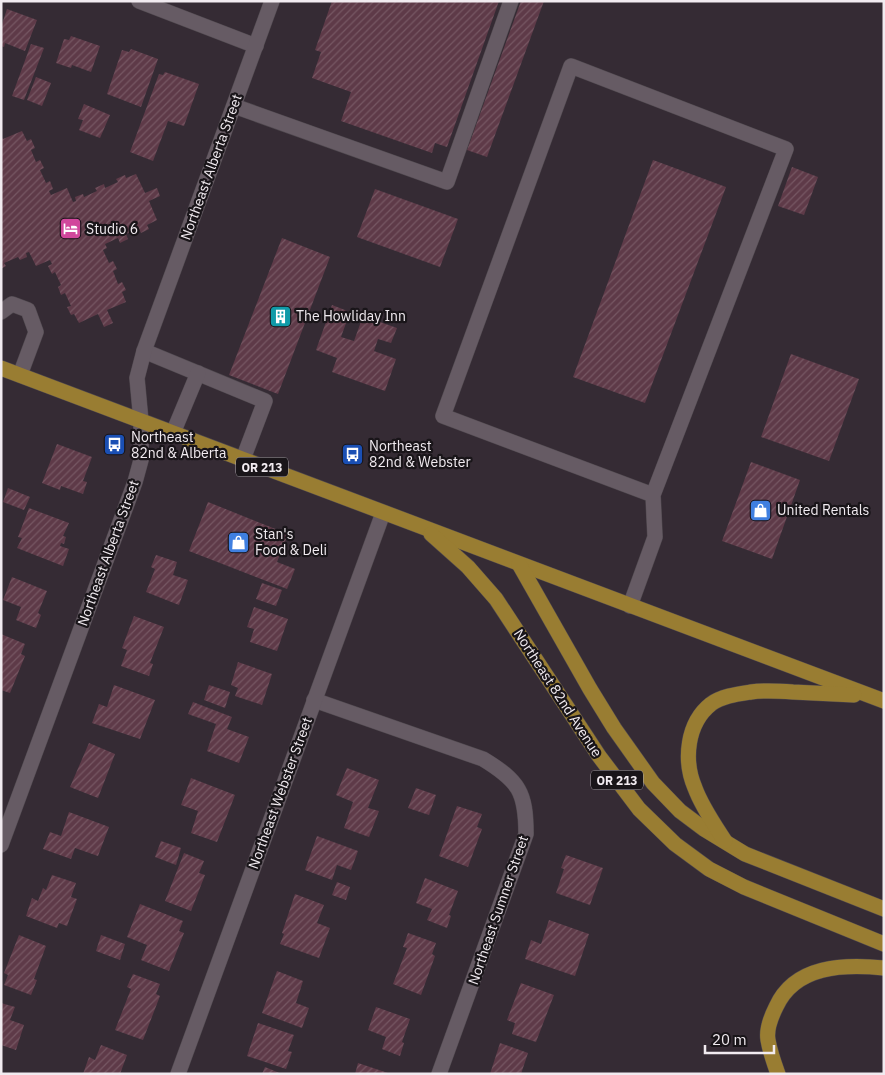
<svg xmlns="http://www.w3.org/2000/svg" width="885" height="1075" viewBox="0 0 885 1075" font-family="'IBM Plex Sans',sans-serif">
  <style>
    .building { fill: url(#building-hatch) }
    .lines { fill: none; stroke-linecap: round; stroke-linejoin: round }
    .minor-casing { stroke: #4f484e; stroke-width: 16 }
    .major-casing { stroke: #4f484e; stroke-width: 16 }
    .minor { stroke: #665b64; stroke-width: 15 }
    .major { stroke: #997d32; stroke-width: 15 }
    .labels { text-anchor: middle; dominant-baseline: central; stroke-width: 4.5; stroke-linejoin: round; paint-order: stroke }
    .shield { fill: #191519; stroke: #b0abb0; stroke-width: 1 }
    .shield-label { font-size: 12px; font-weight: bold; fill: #f1ebf0 }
    .street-label { font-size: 14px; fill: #f1ebf0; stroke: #191519 }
    .poi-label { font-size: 14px; fill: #f1ebf0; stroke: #191519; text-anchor: start }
  </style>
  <defs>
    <pattern id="building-hatch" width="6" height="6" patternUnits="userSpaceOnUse" patternTransform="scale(1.25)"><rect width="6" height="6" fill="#5e3a48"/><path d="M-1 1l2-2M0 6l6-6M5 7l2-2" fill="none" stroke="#765763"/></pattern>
  </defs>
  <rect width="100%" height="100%" fill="#352b34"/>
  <!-- building -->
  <g class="building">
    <path d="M332,1H499L447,147L435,143L432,153L341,121L351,92L312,78L321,52L315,50Z"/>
    <path d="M521,1H544L487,157L467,150Z"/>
    <path d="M7,9L37,20L25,51L5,43L4,47L1,46V27Z"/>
    <path d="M71,36L100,46L91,72L72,65L71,68L56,63L64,39L69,40Z"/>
    <path d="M31,44L44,48L24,100L12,96Z"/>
    <path d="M131,49L158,59L141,107L107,94L122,50L129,52Z"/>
    <path d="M165,72L199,84L184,126L168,121L153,161L130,152L159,74L163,75Z"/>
    <path d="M36,77L51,83L42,106L27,100Z"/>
    <path d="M84,104L110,115L100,138L79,130L83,120L78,119Z"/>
    <path d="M22,131L27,141L31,139L35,148L31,150L36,162L40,160L44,168L40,170L46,183L50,181L53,189L49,191L51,195L67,188L73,202L76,201L75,197L83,194L84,197L97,191L95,188L104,184L105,188L118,182L116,179L125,175L126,178L136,174L145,193L157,188L160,196L149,201L157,220L147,225L149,229L141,233L139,229L126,234L128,239L120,243L118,238L105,244L107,248L103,250L109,263L113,261L117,269L113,271L118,284L122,282L126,290L122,292L126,302L107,310L113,323L104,327L98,314L79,323L74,314L71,315L67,307L71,306L65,293L61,295L58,287L61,285L55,272L52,274L48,266L52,264L50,260L36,266L29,252L26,253L27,257L20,260L18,257L4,263L6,266L1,269V136L3,139Z"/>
    <path d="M653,160L726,187L645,403L573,377Z"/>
    <path d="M792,167L818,177L804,215L778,206Z"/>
    <path d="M375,189L458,219L440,267L357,237Z"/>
    <path d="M282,238L330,257L278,394L229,375Z"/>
    <path d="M332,305L350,312L341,337L354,341L363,316L397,328L391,343L378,339L374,351L396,359L385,391L332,372L337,358L316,350Z"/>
    <path d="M791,354L859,379L829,461L761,437Z"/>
    <path d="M57,444L92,457L83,481L87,482L83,494L61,486L60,490L42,483Z"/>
    <path d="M751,462L800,480L772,559L722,541Z"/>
    <path d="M8,488L30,497L24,510L3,502Z"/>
    <path d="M208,502L288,534L277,562L295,569L287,589L189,551Z"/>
    <path d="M29,508L69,523L63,536L66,537L64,544L61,543L60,546L69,549L63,566L17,548L22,538L18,537Z"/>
    <path d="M156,555L177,562L173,575L188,580L179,605L146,592L155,569L151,567Z"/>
    <path d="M12,577L47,591L38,613L41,615L36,628L16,620L21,607L3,600Z"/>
    <path d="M262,583L282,590L276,606L256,599Z"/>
    <path d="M254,607L288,619L277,651L250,642L254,629L247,627Z"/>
    <path d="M134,616L164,627L150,663L153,664L149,676L121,666L127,650L122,648Z"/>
    <path d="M1,634L25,644L21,654L25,656L10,693L1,690Z"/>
    <path d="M238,662L272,674L262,705L235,696L238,688L231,685Z"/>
    <path d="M114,685L155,700L140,739L92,723L99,704L107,707Z"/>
    <path d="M209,685L230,692L225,708L204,700Z"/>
    <path d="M193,702L232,717L227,729L249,737L239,763L207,751L216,724L188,714Z"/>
    <path d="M89,743L115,754L98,798L70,787Z"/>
    <path d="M347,768L379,780L368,808L379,811L369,837L344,828L353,802L336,795Z"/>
    <path d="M191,778L235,795L217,842L191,833L198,811L181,805Z"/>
    <path d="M416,788L436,795L429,815L408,808Z"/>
    <path d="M457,806L482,814L477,827L482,829L468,867L439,856Z"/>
    <path d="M69,812L109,827L98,856L75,848L71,859L43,849L50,832L61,836Z"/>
    <path d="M317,836L358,851L351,870L337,865L332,880L305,870Z"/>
    <path d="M161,841L181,848L176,865L155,857Z"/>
    <path d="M184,853L204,861L199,873L205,875L191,911L165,901Z"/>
    <path d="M566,855L603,868L590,905L556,893L564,869L561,868Z"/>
    <path d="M52,875L76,883L71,897L77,899L67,926L59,923L57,928L26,916L32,898L38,901L43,888L46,890Z"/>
    <path d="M425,878L458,891L449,915L451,916L447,928L427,920L432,909L416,903Z"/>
    <path d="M337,882L350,887L346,900L332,895Z"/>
    <path d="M295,894L324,905L317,923L330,928L319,958L280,944L284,934L282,933Z"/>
    <path d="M140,904L183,921L179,931L184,933L169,971L141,960L147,945L127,937Z"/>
    <path d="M549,920L589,934L575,976L525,959L531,940L541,944Z"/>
    <path d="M408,933L436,943L432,954L435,956L421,995L393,984L407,948L403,947Z"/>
    <path d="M19,935L46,946L34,979L37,980L31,995L4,985L8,975L4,973Z"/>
    <path d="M101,935L125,944L120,960L96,951Z"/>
    <path d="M277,971L303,981L296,1003L309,1008L302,1028L262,1013Z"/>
    <path d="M133,974L160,984L156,994L160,996L143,1040L115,1030L131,989L127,987Z"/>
    <path d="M521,983L554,995L536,1042L512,1034L515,1023L507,1020Z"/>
    <path d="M1,1003L15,1007L10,1020L24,1025L16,1050L1,1045Z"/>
    <path d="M376,1007L410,1019L402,1042L404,1043L400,1056L382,1049L386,1037L368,1030Z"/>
    <path d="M258,1023L294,1035L288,1051L292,1052L286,1069L247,1056Z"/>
    <path d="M500,1043L528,1053L521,1074H490Z"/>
    <path d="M101,1045L127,1055L120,1074H83L89,1057L95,1060Z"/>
    <path d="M358,1063L388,1073V1074H355Z"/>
    <path d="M265,1067L282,1074H262Z"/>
  </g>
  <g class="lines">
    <defs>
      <g id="minor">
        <path d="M139,1L256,46"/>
        <path d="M234,106L447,182L511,1"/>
        <path d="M1,312L12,304L28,310L36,332L20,375"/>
        <path d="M144,351L265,401L243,459"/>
        <path d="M173,433L198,373"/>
        <path d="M630,606L655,537L653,495L786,149L571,66L443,416L653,495"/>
        <path d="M314,700L483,759C519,781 526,792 526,834L439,1074"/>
        <path d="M1,845L135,482L141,460V421L137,378L144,351L272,1"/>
        <path d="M178,1074L383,513"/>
      </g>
      <g id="major">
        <path d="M1,368L884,701"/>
        <path d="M431,534L468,567L496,599L599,756L639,809L675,844L709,869L744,887L884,944"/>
        <path d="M519,564L590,689L614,728L653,783L680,811L704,829L745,854L884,909"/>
        <path d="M725,841C714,824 702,807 695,788C683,760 687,723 711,704C722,696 738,694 751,692C765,690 779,691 793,692C813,693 833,694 854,695"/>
        <path d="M778,1074C774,1063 770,1052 768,1040C766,1029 771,1017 776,1007C795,965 844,964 884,968"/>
      </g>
    </defs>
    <!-- minor casing -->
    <use href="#minor" class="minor-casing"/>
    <!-- major casing -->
    <use href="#major" class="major-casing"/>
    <!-- minor -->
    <use href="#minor" class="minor"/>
    <!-- major -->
    <use href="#major" class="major"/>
  </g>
  <!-- icons -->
  <defs>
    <symbol id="hotel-square" viewBox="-11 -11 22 22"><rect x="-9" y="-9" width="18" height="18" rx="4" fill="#d1479c" stroke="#191519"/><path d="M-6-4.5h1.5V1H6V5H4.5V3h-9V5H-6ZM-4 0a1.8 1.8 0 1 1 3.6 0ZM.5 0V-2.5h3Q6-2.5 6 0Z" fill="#fff"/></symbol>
    <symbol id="building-square" viewBox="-11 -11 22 22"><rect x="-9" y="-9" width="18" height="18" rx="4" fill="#0f9aa8" stroke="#191519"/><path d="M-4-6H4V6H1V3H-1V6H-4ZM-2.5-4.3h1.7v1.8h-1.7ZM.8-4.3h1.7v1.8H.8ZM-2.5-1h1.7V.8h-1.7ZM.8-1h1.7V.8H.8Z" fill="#fff"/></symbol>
    <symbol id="bus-square" viewBox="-11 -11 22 22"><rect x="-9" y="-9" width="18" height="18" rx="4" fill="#1a4fb4" stroke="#191519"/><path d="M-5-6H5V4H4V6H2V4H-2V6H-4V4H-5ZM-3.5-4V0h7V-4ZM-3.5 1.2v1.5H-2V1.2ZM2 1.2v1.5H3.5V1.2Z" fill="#fff"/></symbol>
    <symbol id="shop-square" viewBox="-11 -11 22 22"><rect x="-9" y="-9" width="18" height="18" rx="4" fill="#3f7fe0" stroke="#191519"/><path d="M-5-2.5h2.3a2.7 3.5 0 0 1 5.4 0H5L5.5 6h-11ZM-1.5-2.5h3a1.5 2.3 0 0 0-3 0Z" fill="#fff"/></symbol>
  </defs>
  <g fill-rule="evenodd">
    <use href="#hotel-square" x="58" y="216" width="25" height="25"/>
    <use href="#building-square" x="268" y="304" width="25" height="25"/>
    <use href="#bus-square" x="102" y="432" width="25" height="25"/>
    <use href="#bus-square" x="340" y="442" width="25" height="25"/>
    <use href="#shop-square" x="748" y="498" width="25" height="25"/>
    <use href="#shop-square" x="226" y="530" width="25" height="25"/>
  </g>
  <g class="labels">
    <!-- shield labels -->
    <g class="shield">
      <rect x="236" y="457.5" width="52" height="19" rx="4"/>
      <rect x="591" y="770.5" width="52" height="19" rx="4"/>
    </g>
    <g class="shield-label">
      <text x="262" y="467">OR 213</text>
      <text x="617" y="780">OR 213</text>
    </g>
    <!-- street labels -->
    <g class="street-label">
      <text transform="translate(211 167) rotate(-70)">Northeast Alberta Street</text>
      <text transform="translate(108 553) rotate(-70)">Northeast Alberta Street</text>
      <text transform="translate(558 693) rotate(57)">Northeast 82nd Avenue</text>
      <text transform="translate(280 793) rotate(-70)">Northeast Webster Street</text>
      <text transform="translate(498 910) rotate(-71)">Northeast Sumner Street</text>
    </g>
    <!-- poi labels -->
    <g class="poi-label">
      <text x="86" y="229">Studio 6</text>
      <text x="296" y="316">The Howliday Inn</text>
      <text x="131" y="437">Northeast<tspan x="131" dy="16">82nd &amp; Alberta</tspan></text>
      <text x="369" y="446">Northeast<tspan x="369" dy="16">82nd &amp; Webster</tspan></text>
      <text x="777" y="510">United Rentals</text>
      <text x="255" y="534">Stan's<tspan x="255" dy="16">Food &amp; Deli</tspan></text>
    </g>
  </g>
  <!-- border -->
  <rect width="885" height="1075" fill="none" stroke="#f1ebf0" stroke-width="5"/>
  <!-- scale -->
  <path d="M705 1045v8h69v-8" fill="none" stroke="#f1ebf0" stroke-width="2.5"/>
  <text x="712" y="1045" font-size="15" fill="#f1ebf0" stroke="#191519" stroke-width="4" paint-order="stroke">20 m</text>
</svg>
